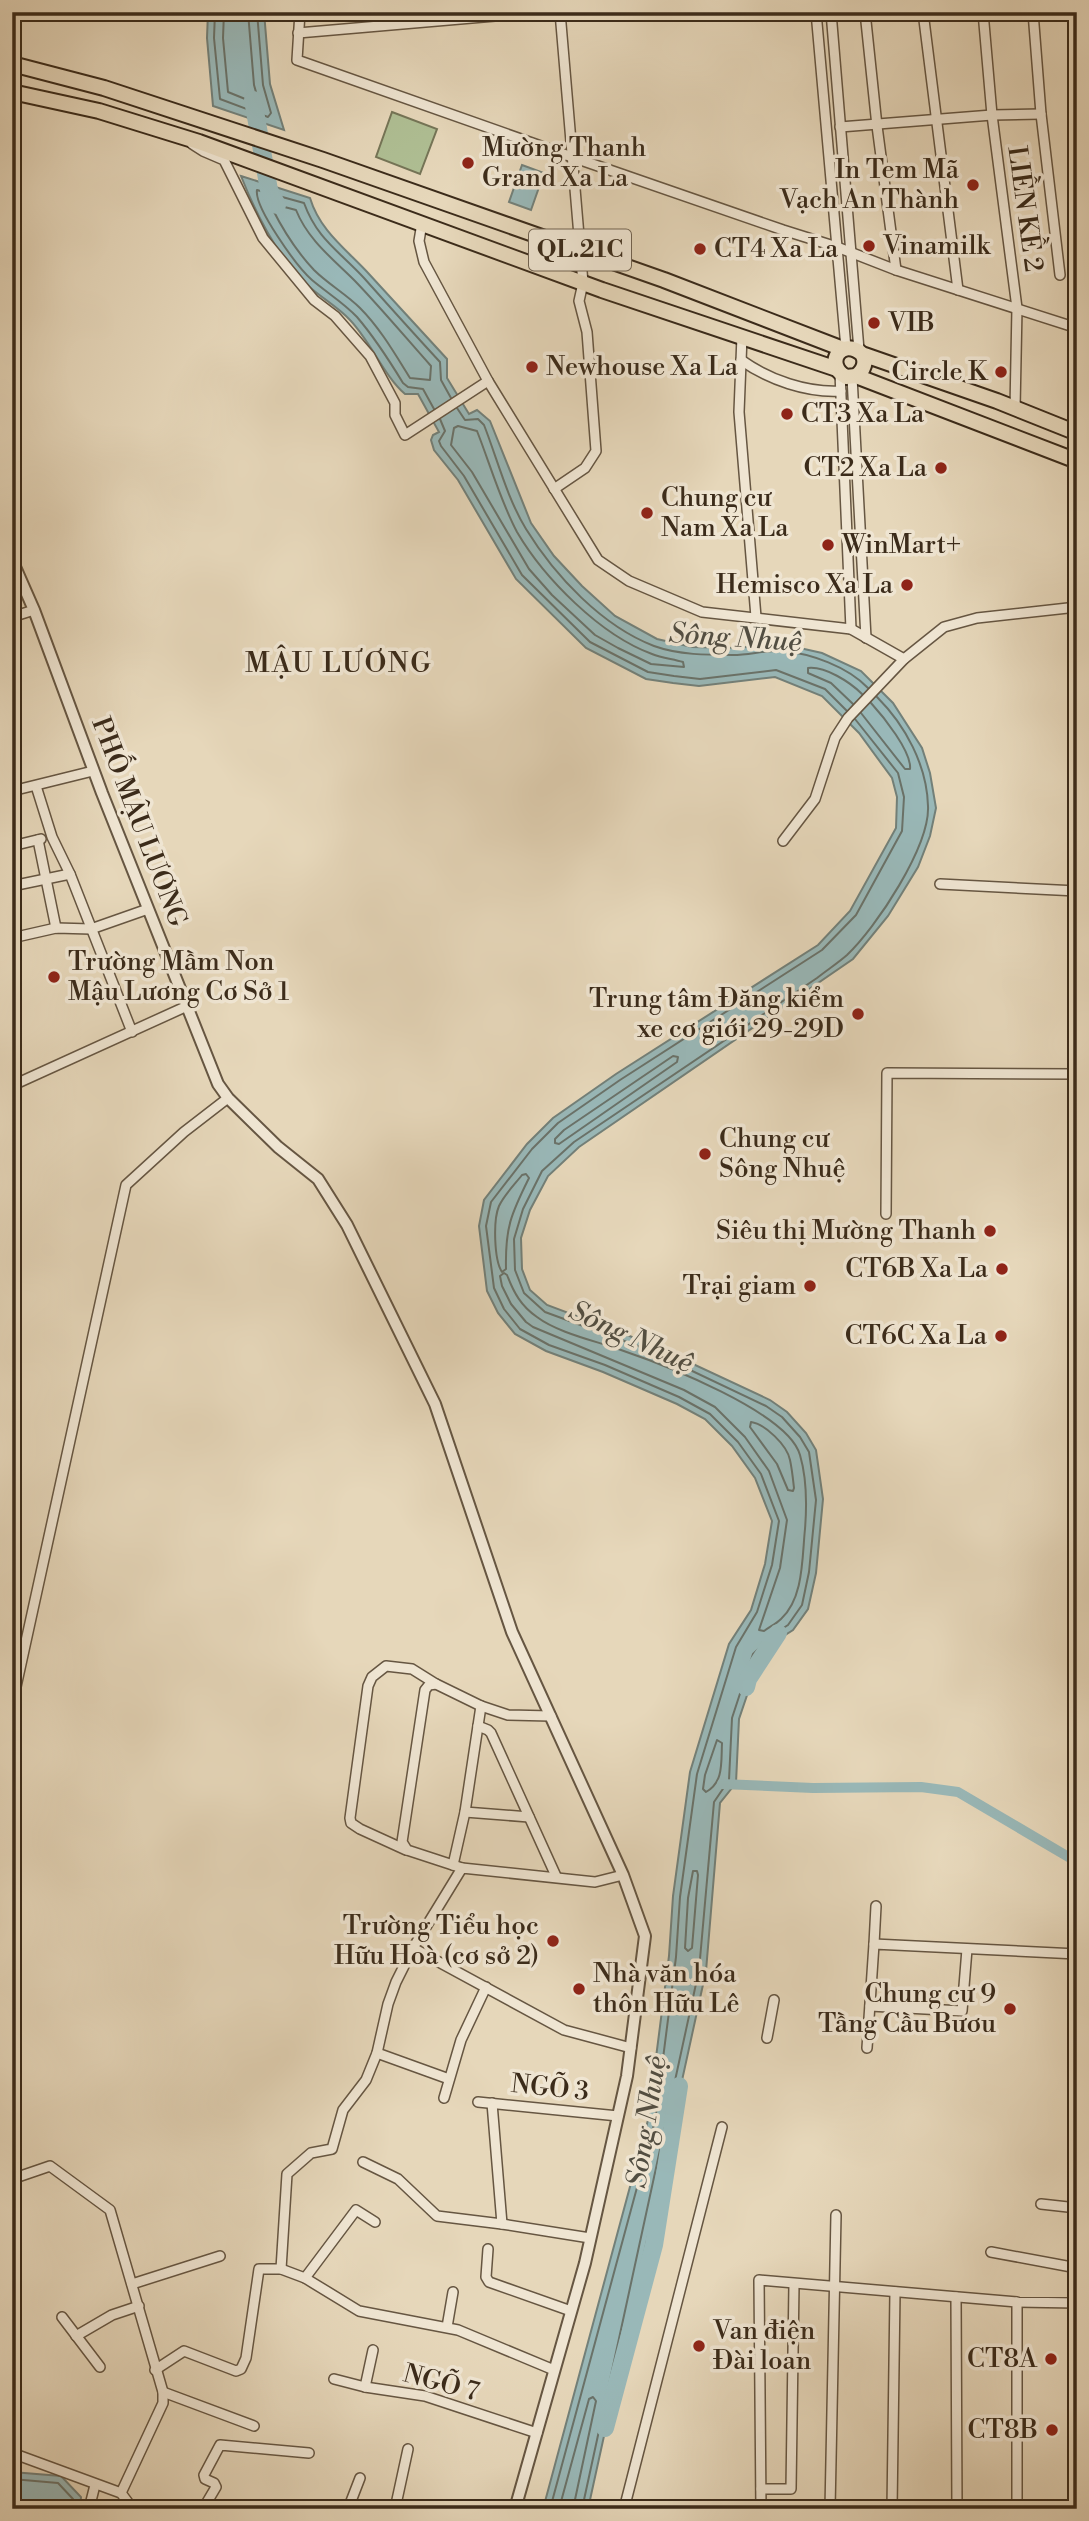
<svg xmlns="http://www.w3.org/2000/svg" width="1089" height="2521" viewBox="0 0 1089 2521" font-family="'Libre Bodoni',serif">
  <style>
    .green { fill: #afbf94; stroke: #757557; stroke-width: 2 }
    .water { fill: #99b8b8; stroke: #738079; stroke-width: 2 }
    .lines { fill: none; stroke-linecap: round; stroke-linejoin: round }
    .shore { stroke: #6a7269; stroke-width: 2 }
    .canal { stroke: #99b8b8; stroke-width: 10 }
    .river { stroke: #99b8b8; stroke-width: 18 }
    .minor-casing { stroke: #665642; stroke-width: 12 }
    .tertiary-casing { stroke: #665642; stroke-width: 14 }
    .trunk-casing { stroke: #3b2b1a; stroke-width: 18 }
    .minor { stroke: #efe5d2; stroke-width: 9 }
    .tertiary { stroke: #efe5d2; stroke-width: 10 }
    .trunk { stroke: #e6d7ba; stroke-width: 14 }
    .poi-dot { fill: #8f2418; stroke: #efe5d2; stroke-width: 2.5 }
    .labels { text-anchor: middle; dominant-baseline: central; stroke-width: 7; stroke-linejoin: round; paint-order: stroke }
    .shield { fill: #efe5d2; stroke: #716351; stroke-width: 2 }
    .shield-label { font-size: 24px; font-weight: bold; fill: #3b2b1a }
    .poi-label { font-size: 26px; fill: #3b2b1a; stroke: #efe5d2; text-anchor: end }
    .street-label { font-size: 26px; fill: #3b2b1a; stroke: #efe5d2 }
    .water-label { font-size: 28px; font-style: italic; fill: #524e42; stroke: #efe5d2 }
    .neighbourhood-label { font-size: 28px; letter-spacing: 2px; fill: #3b2b1a; stroke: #efe5d2 }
  </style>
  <rect width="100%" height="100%" fill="#e6d7ba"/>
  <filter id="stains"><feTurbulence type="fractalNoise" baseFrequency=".00286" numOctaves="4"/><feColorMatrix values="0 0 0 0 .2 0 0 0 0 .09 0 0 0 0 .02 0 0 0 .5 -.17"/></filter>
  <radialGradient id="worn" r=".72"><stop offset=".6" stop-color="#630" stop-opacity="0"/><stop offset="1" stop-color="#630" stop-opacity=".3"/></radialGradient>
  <!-- green -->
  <path class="green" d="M392,112L437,129L420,174L376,157Z"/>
  <!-- water -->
  <g class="water">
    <path d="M208,12H264L270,84L284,130L213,106L207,38Z"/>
    <path d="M522,165L544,173L531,210L509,202Z"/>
    <path d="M241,176L310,198C320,231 346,249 369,274C395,302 421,331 447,359V378L469,414L477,410L490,421L531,523L554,556L582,586L615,616L657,639L692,647L736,648L782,644L822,653L861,671L893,703L922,748L930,773L936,808L930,836L918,867L888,916L853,959L579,1147L548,1176L530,1210L521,1238L522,1269L530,1290L547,1305L648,1343L770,1400L787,1412L806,1433L816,1450L823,1499L816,1573L808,1609L793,1630L779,1639L760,1657L739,1719L736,1783L720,1803L706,1971L588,2509H543L648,2120L669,1956L673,1896L690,1772L729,1644L751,1610L765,1564L772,1521L755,1478L732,1446L705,1419L677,1404L603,1372L546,1351L515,1334L498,1313L487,1291L479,1226L484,1200L527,1144L553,1118L616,1074L818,945L850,911L896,828L897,797L892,778L859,733L822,696L775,677L699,686L673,683L646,679L586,648L516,579L458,480L434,450L431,440L433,435L439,432L418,394H405C384,376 371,342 350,320C337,306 318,296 304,282C275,253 256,214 241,176Z"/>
    <path d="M12,2472L61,2476L81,2497L80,2509H12Z"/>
  </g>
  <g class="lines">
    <!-- shore -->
    <g class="shore">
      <path d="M215,12L214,38L220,99L268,117L271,113L263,85L257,12"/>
      <path d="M224,12L223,38L228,92L255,103L258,99L254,85L248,12"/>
      <path d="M273,204L296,210C308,240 333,259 355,281C381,308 406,338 431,366L430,380L410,378C395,354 380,328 360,308C346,294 328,284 314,270C297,252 283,230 272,208Z"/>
      <path d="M457,408L465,420L478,419L484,425C497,458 507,498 526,529C555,576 602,626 654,646C679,655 707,655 733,655C749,655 766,650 781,651C811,653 848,667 868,688"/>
      <path d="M434,409L423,389L408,387L403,383C389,360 375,338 357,317C344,303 326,292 312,280C297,267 254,207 257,190L304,203C317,239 339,251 364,278C389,306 414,334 440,362L441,380L451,398"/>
      <path d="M440,419L445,431L439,441L441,446L464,476L522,575L590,642L648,672L674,676L700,679L776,670L825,689L847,711"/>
      <path d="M458,426L477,431C490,464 500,500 517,532C544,578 600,635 652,654C662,658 673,659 683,662L684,667L651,664L618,648L595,635L552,595L529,569L472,472L451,445L454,428Z"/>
      <path d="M853,704L831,683L808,673V668C825,666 850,682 862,694"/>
      <path d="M861,713L905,769H910C912,752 883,716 871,703"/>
      <path d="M673,1056L678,1057L677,1062L559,1144L555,1143V1139L564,1130Z"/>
      <path d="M526,1174L529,1178C511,1214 505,1228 506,1269L502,1272C494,1260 493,1220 499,1206C504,1195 515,1184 522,1175Z"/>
      <path d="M504,1273L507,1275C514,1293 521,1306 537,1317C558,1333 596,1341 621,1350C662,1364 788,1412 800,1455C807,1479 807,1504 805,1529C802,1557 804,1598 781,1619C776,1624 769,1627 764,1631L759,1630L780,1568L787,1520L769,1471L745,1437L715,1407L684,1390L533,1327L526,1322L511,1304L502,1286L500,1276Z"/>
      <path d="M751,1422C765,1424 787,1445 790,1460C792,1469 793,1479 794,1488L793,1491L788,1490L777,1464L750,1427Z"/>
      <path d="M717,1740L722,1743C721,1762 724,1782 706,1792L703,1789L705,1775Z"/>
      <path d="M693,1871H697L698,1875L692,1948L688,1951L685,1948L688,1898Z"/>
      <path d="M12,2479L58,2483L73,2499L74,2509"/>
      <path d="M550,2509L655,2121L676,1957L680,1897L697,1774L736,1647L757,1612L772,1565L779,1521L761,1474L738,1442L710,1414L679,1397L605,1365L549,1345L520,1329L504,1309L494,1288L486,1226L491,1202L532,1149L558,1123L620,1080L822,950L856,915L902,831L904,797L898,773L855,719"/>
      <path d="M559,2509L589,2399L593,2397L596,2401L573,2509"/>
      <path d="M582,2509L699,1970L714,1802L729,1780L732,1718L753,1654L774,1634L788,1625L802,1605L809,1572L816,1500L809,1452L800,1437L782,1417L766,1406L646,1349L545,1312L524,1293L515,1270L514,1239L523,1209L542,1171L574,1142L817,978C827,970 838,963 847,955C876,928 930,846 928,806C927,765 905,725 877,697"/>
    </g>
    <!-- canal -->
    <path class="canal" d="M722,1784L813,1788L921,1787L958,1792L1077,1862"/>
    <!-- river -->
    <g class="river">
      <path d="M253,100L269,190L277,205"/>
      <path d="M746,1687L748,1679L778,1633"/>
      <path d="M605,2428L654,2245L679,2086"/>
    </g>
    <defs>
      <g id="minor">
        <path d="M300,12L297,60L572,157L783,230L837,247L896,270L1077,328"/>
        <path d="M816,12L846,348"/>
        <path d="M831,12L859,350"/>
        <path d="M865,12L877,126L896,270"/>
        <path d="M923,12L958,290"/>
        <path d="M983,12L992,115L1017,308L1015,408"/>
        <path d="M1033,12L1041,114L1060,275"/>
        <path d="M298,33L542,12"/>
        <path d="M840,127L992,115L1041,114"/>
        <path d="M192,144L203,151L224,160L263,238L314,300L335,316L370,356L395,403V415L405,435L488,381"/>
        <path d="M422,223L419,241L424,262L488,381L598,560L629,581L702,612L851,629L904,659"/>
        <path d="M742,336L739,412L756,617"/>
        <path d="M741,360C769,380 807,393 841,391"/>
        <path d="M840,373L851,629"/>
        <path d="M852,377L866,638"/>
        <path d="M554,489L585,468L596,451L587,332L579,301L583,283L560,12"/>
        <path d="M12,617L34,610"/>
        <path d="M36,786L52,837L70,874L132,1032"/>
        <path d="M12,791L93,771"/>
        <path d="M38,840L56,928"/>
        <path d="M783,841L815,799L835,738L848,718L904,659L944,627L977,618L1077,607"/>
        <path d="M12,846L41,839"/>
        <path d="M940,884L1077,891"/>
        <path d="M12,886L70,874"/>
        <path d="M12,938L56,928L91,929L148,909"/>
        <path d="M20,1082L185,1007"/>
        <path d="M886,1214L887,1073L1077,1074"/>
        <path d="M12,1705L126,1185L184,1132L228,1098"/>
        <path d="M478,1726L488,1730L491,1733L556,1876"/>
        <path d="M465,1812L529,1817"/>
        <path d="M406,1850L360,1829L351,1823L350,1818L368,1686L372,1677L386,1666L412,1669L436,1684"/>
        <path d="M453,1865L465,1812L481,1706"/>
        <path d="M462,1868L407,1850L402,1842L425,1690L429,1685L436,1684L481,1706L508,1715L551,1716"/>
        <path d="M874,1944L876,1906"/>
        <path d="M413,1948L564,2030L631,2048"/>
        <path d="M870,2006L962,2011L967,1949"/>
        <path d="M767,2038L774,2000"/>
        <path d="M867,2048L874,1944L1077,1954"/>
        <path d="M377,2053L449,2079"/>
        <path d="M444,2098L461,2040L486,1987"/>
        <path d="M478,2102L618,2116"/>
        <path d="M363,2162L398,2179L437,2216L502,2224L492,2103"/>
        <path d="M12,2179L50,2166L110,2210L163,2392V2403L121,2493"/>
        <path d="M1041,2204L1077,2208"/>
        <path d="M502,2224L590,2238"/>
        <path d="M488,2249L486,2277L489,2282L571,2311"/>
        <path d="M991,2252L1077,2268"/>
        <path d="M281,2269L287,2174L311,2153L332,2149L343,2110L366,2080L377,2053L388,2004L396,1982L413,1948L462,1868L595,1882L623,1875"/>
        <path d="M305,2278L356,2210L375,2222"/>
        <path d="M132,2284L220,2256"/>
        <path d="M956,2297L957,2509"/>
        <path d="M1017,2302V2509"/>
        <path d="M62,2317L100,2367"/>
        <path d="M447,2327L453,2292"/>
        <path d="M76,2336L112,2315L139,2306"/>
        <path d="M155,2370L184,2351L236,2371L241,2369L246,2358L259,2269H281L305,2278L359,2311L458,2330L554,2370"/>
        <path d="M334,2379L365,2387L425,2396L537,2433"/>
        <path d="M365,2387L373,2350"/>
        <path d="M163,2392L254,2426"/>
        <path d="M12,2453L121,2493L130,2505L143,2509"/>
        <path d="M761,2489H791L794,2284"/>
        <path d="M89,2509L95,2485"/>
        <path d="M203,2509L216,2487L214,2483L205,2479L204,2475L220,2445L309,2453"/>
        <path d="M348,2509L360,2478"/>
        <path d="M395,2509L408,2449"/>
        <path d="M624,2509L722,2127"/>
        <path d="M761,2509L759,2280L1017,2302L1077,2303"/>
        <path d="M830,2509L836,2215"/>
        <path d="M892,2509L895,2292"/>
      </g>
      <g id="tertiary">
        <path d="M12,30L18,12"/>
        <path d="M12,560L34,610L102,793L218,1084L228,1098L278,1147L318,1179L347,1225L435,1404L512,1632L623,1875L645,1936L627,2076L585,2263L515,2509"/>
      </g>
      <g id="trunk">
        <path d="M12,64L104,88L323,160L664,280L843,349"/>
        <path d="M12,92L99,111L199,142L602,290L837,369"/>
        <path d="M862,354C867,362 864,370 856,376L846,377C823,364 842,336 862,354L997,401L1077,433"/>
        <path d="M856,376L1077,461"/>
      </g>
    </defs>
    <!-- minor casing -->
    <use href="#minor" class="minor-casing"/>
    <!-- tertiary casing -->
    <use href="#tertiary" class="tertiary-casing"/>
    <!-- trunk casing -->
    <use href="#trunk" class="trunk-casing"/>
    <!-- minor -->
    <use href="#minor" class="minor"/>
    <!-- tertiary -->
    <use href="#tertiary" class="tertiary"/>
    <!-- trunk -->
    <use href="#trunk" class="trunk"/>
  </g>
  <!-- markers -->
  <g class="poi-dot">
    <circle cx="468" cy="163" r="7"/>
    <circle cx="973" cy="185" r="7"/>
    <circle cx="869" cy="246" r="7"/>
    <circle cx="700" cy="249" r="7"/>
    <circle cx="874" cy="323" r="7"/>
    <circle cx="532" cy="367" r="7"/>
    <circle cx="1001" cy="372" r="7"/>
    <circle cx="787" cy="414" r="7"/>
    <circle cx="941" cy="468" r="7"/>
    <circle cx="647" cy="513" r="7"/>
    <circle cx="828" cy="545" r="7"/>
    <circle cx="907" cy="585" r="7"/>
    <circle cx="54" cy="977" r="7"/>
    <circle cx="858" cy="1014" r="7"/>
    <circle cx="705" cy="1154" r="7"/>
    <circle cx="990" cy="1231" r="7"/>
    <circle cx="1002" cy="1269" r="7"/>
    <circle cx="810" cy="1286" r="7"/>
    <circle cx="1001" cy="1336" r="7"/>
    <circle cx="553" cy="1941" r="7"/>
    <circle cx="579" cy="1989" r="7"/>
    <circle cx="1010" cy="2009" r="7"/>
    <circle cx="699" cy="2346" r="7"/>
    <circle cx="1051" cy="2359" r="7"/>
    <circle cx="1052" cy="2430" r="7"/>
  </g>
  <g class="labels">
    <!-- shield labels -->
    <rect class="shield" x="529" y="229.5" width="102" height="41" rx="5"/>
    <g class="shield-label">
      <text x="580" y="250">QL.21C</text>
    </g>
    <!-- poi labels -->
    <g class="poi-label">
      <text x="482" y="148" text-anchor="start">Mường Thanh<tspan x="482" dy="30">Grand Xa La</tspan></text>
      <text x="959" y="170">In Tem Mã<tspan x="959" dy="30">Vạch An Thành</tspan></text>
      <text x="883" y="246" text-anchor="start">Vinamilk</text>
      <text x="714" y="249" text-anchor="start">CT4 Xa La</text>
      <text x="888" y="323" text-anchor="start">VIB</text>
      <text x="546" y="367" text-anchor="start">Newhouse Xa La</text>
      <text x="987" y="372">Circle K</text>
      <text x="801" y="414" text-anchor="start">CT3 Xa La</text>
      <text x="927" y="468">CT2 Xa La</text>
      <text x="661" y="498" text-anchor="start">Chung cư<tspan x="661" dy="30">Nam Xa La</tspan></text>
      <text x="842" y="545" text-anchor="start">WinMart+</text>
      <text x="893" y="585">Hemisco Xa La</text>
      <text x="68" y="962" text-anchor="start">Trường Mầm Non<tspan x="68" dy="30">Mậu Lương Cơ Sở 1</tspan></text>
      <text x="844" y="999">Trung tâm Đăng kiểm<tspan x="844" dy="30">xe cơ giới 29-29D</tspan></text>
      <text x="719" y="1139" text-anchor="start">Chung cư<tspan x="719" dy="30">Sông Nhuệ</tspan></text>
      <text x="976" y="1231">Siêu thị Mường Thanh</text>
      <text x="988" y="1269">CT6B Xa La</text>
      <text x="796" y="1286">Trại giam</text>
      <text x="987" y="1336">CT6C Xa La</text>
      <text x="539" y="1926">Trường Tiểu học<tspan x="539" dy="30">Hữu Hoà (cơ sở 2)</tspan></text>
      <text x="593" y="1974" text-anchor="start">Nhà văn hóa<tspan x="593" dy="30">thôn Hữu Lê</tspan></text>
      <text x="996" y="1994">Chung cư 9<tspan x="996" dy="30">Tầng Cầu Bươu</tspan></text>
      <text x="713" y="2331" text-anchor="start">Van điện<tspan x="713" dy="30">Đài loan</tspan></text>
      <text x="1037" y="2359">CT8A</text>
      <text x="1038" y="2430">CT8B</text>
    </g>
    <!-- street labels -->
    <g class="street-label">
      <text transform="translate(1025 209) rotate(82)">LIỀN KỀ 2</text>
      <text transform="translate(139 822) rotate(69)">PHỐ MẬU LƯƠNG</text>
      <text transform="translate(550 2088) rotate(6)">NGÕ 3</text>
      <text transform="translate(441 2383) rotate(15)">NGÕ 7</text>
    </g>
    <!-- water labels -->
    <g class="water-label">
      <text transform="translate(735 638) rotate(4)">Sông Nhuệ</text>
      <text transform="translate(631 1337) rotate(25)">Sông Nhuệ</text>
      <text transform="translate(647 2122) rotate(-81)">Sông Nhuệ</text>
    </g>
    <!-- neighbourhood labels -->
    <g class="neighbourhood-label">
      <text x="339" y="663">MẬU LƯƠNG</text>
    </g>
  </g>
  <!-- margin -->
  <rect width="1089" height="2521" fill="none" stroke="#e6d7ba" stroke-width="42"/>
  <rect x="14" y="14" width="1061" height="2493" fill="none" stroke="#3b2b1a" stroke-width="3.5"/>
  <rect x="21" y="21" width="1047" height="2479" fill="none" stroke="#3b2b1a" stroke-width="2"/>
  <rect width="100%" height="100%" filter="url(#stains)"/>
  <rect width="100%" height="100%" fill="url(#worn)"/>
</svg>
